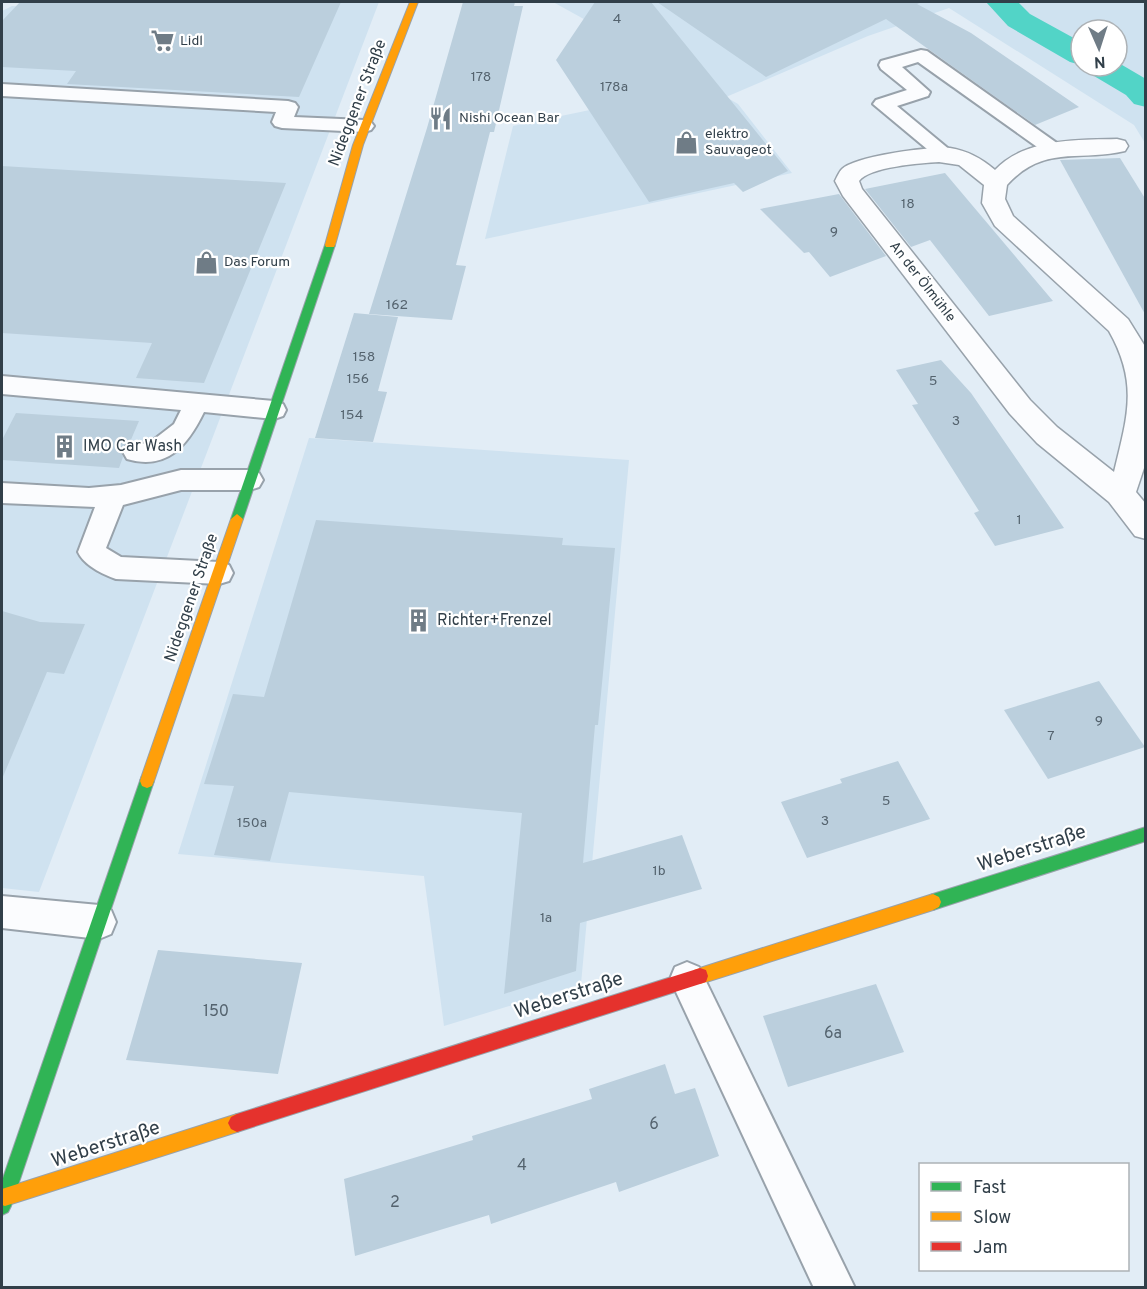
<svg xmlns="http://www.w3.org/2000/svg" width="1147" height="1289" viewBox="0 0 1147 1289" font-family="Overpass,sans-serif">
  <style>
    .built { fill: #cfe2f0; fill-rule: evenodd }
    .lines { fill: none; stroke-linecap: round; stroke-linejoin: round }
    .canal { fill: #52d4c7; fill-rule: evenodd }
    .building { fill: #bbcfdd }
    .lane-casing { stroke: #98a2ab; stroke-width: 4 }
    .street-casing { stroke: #98a2ab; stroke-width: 3 }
    .fast-casing { stroke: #98a2ab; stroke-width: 2 }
    .slow-casing { stroke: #98a2ab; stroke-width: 2 }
    .jam-casing { stroke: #98a2ab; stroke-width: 2 }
    .lane { fill: #fbfcfe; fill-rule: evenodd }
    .street { fill: #fbfcfe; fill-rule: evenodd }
    .fast { fill: #30b455; fill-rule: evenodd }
    .slow { fill: #ff9f0a; fill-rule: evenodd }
    .jam { fill: #e5322d; fill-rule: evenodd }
    .labels { text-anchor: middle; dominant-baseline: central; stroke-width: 4.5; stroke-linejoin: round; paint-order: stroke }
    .number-label { font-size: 14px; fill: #54636e }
    .far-poi-label { font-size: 14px; fill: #313f49; stroke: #fff; text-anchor: start }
    .far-street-label { font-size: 14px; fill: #313f49; stroke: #fff }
    .street-label { font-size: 16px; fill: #313f49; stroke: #fff }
    .poi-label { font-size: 16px; fill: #313f49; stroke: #fff; text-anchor: start }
    .near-number-label { font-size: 16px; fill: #54636e }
    .near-street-label { font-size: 20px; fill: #313f49; stroke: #fff }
  </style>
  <rect width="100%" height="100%" fill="#e2edf6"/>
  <!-- built -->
  <g class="built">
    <path d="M64,2H379L39,892L2,888V11L12,6L58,9Z"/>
    <path d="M553,2H1145V143L1134,125L949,8L868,36L726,97L738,104L792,173L485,239L513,126L705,86ZM1081,30H1117V66H1081Z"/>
    <path d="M309,438L629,460L581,984L444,1026L424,876L178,854Z"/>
  </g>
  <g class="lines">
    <!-- canal -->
    <g class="canal">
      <path d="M986,2H1018L1030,14L1081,42V65L1070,62L1008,26Z"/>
      <path d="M1117,62L1146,79V107L1134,104L1126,95L1089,73L1084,66H1117Z"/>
    </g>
  </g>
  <!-- building -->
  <g class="building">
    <path d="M20,2H341L299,97L67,84L76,71L2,67V21Z"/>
    <path d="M463,2H515L514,6H523L494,132H490L456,265L466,266L452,320L369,314L427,128Z"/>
    <path d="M595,2H651L788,171L743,192L734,183L649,202L556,60Z"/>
    <path d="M657,2H922L917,4L971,33L1079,107L1035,125L886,19L766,77Z"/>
    <path d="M1120,158L1146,200V316L1060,160Z"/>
    <path d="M2,166L286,183L204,383L136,378L152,343L2,333Z"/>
    <path d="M945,173L1053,301L989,316L930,240L911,247L865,189Z"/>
    <path d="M839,194L886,256L830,277L809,252L804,253L760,209Z"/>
    <path d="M354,313L398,317L378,391L387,392L373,442L315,438Z"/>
    <path d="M941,360L971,393L1064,528L995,546L974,513L979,511L912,405L918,404L896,370Z"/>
    <path d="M16,413L139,421L130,442L125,444L121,451L123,457L119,468L2,460V440Z"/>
    <path d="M316,520L563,538L562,545L615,548L598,725H595L583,863L682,835L702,889L580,923L576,971L504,994L522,813L289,792L270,861L214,855L234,786L204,784L233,694L264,697Z"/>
    <path d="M2,611L40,622L85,624L64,674L47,672L2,779Z"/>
    <path d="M1099,681L1145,747L1048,779L1004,710Z"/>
    <path d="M898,761L930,819L807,858L781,802L842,783L840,779Z"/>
    <path d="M158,950L302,963L278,1074L126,1060Z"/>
    <path d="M876,984L904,1052L788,1087L763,1016Z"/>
    <path d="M665,1064L675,1094L695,1088L719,1156L619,1192L616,1182L491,1224L489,1215L355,1256L344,1179L473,1140L472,1136L592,1099L589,1089Z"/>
  </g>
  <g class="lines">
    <defs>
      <g id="lane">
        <path d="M921,50L927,51L1061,146L1064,150L1061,154H1047L918,62L902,67L930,92L928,96L897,106L956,155L953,159H939L873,104L876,100L907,90L881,69L879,65L881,61Z"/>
        <path d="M2,84L288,101L295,103L298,107L294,117L364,120L371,122L374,126L371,130L364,132L282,128L275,126L272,122L276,112L2,96Z"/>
        <path d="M2,376L274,401L283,404L286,410L283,416L274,419L204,412C188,445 167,471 127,459L123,452L127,445L136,443L148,444L174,424L181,410L2,394Z"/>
        <path d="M181,470H250L259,473L263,480L259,487L250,490H181L123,505L106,548L121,557L219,562L229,565L233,573L229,581L219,584L116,579C102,574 84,565 78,552L95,507L2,503V483L89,488L121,485Z"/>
        <path d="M2,896L99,905L111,910L116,922L111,934L99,939L2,928Z"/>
        <path d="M687,962L699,967L855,1288H814L670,979L675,967Z"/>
      </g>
      <path id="street" d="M1117,139L1125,141L1128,146L1125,151C1080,162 1044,144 1007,185L1005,199L1013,216L1128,319L1146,348V462L1136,492L1146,504V539L1135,536L1109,502L1037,443L1010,414L843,196L835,181C837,177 839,172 842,169C855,156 931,146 950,148C968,151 981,158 995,170C1025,138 1077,140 1117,139ZM939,162L959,165L984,185L982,203L995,226L1109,331C1139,384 1127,417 1114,472L1057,427L1030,400L862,189L859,181C869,167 921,163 939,162Z"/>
      <g id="fast">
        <path d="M330,242L335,245L243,519L237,524L233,522L231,519L325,245Z"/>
        <path d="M147,774L152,776L154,781L11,1206L8,1212L2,1215V1181L140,781L142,776Z"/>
        <path d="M1146,827V841L933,910L927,907L925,902L927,897L933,894Z"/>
      </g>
      <g id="slow">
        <path d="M410,2H418L363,145L335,245L334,247H326L325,245L353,145Z"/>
        <path d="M237,514L243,519L154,781L152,786L147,788L142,786L140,781L231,519Z"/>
        <path d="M933,894L939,897L941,902L939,907L933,910L700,984L694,982L692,976L694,970L700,968Z"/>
        <path d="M237,1114L243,1117L246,1123L243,1129L237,1132L5,1206L2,1205V1189L5,1188Z"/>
      </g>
      <path id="jam" d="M700,968L706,970L708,976L706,982L700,984L237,1132L231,1129L228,1123L231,1117L237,1114Z"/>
    </defs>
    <!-- lane casing -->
    <use href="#lane" class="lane-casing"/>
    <!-- street casing -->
    <use href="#street" class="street-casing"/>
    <!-- fast casing -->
    <use href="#fast" class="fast-casing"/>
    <!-- slow casing -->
    <use href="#slow" class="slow-casing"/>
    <!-- jam casing -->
    <use href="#jam" class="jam-casing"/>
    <!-- lane -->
    <use href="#lane" class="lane"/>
    <!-- street -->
    <use href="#street" class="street"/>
    <!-- fast -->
    <use href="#fast" class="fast"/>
    <!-- slow -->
    <use href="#slow" class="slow"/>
    <!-- jam -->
    <use href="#jam" class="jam"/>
  </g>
  <!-- icons -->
  <defs>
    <symbol id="supermarket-bare" viewBox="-9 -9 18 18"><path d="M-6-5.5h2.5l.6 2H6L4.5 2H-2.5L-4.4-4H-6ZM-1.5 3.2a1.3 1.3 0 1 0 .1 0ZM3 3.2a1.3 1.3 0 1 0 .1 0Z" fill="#6f7c86" stroke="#fff" stroke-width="2.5" paint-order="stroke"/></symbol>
    <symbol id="restaurant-bare" viewBox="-9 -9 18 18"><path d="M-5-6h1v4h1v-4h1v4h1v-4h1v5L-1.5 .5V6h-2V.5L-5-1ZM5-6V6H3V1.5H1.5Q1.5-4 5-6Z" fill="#6f7c86" stroke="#fff" stroke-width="2.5" paint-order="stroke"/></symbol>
    <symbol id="shop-bare" viewBox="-9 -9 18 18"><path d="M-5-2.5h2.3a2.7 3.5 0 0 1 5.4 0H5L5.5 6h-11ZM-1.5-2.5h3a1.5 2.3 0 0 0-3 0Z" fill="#6f7c86" stroke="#fff" stroke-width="2.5" paint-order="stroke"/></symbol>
    <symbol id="building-bare" viewBox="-9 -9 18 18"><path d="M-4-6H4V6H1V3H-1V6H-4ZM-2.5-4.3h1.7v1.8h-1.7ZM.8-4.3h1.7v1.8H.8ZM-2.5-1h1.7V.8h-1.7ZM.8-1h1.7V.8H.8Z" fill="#6f7c86" stroke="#fff" stroke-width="2.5" paint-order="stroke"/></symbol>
  </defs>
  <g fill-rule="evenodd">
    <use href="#supermarket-bare" x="146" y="24" width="33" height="33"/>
    <use href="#restaurant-bare" x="424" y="102" width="33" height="33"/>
    <use href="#shop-bare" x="670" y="126" width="33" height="33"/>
    <use href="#shop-bare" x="190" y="246" width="33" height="33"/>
    <use href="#building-bare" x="48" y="430" width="33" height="33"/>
    <use href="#building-bare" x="402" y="604" width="33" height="33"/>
  </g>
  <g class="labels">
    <!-- number labels -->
    <g class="number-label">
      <text x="617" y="19">4</text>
      <text x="481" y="77">178</text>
      <text x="614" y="87">178a</text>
      <text x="908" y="204">18</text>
      <text x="834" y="232">9</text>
      <text x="397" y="305">162</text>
      <text x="364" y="357">158</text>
      <text x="358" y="379">156</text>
      <text x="933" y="381">5</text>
      <text x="352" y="415">154</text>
      <text x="956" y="421">3</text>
      <text x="1019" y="520">1</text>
      <text x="1099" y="721">9</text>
      <text x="1051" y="736">7</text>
      <text x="886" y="801">5</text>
      <text x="825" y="821">3</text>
      <text x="252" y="823">150a</text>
      <text x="659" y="871">1b</text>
      <text x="546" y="918">1a</text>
    </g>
    <!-- far-poi labels -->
    <g class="far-poi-label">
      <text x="180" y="41">Lidl</text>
      <text x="459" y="118">Nishi Ocean Bar</text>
      <text x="705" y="134">elektro<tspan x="705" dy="16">Sauvageot</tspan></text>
      <text x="224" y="262">Das Forum</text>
    </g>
    <!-- far-street labels -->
    <g class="far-street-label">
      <text transform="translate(922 282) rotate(52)">An der Ölmühle</text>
    </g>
    <!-- street labels -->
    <g class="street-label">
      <text transform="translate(358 103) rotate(-69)">Nideggener Straße</text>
      <text transform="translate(192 598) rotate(-71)">Nideggener Straße</text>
    </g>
    <!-- poi labels -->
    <g class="poi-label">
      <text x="83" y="447">IMO Car Wash</text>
      <text x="437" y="621">Richter+Frenzel</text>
    </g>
    <!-- near-number labels -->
    <g class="near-number-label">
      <text x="216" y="1012">150</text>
      <text x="833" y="1034">6a</text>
      <text x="654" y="1125">6</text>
      <text x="522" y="1166">4</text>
      <text x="395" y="1203">2</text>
    </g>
    <!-- near-street labels -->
    <g class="near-street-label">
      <text transform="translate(1032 849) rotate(-18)">Weberstraße</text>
      <text transform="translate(569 996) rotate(-18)">Weberstraße</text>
      <text transform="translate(106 1145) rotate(-18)">Weberstraße</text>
    </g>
  </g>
  <!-- border -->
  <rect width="1147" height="1289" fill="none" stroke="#313f49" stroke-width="6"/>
  <!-- legend -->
  <rect x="919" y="1163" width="210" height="108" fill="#ffffff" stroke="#adb2b6" stroke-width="1.5"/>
  <rect x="931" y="1182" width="30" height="9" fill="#30b455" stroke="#adb2b6" stroke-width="1.5"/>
  <text x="973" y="1193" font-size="18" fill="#313f49">Fast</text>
  <rect x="931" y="1212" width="30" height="9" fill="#ff9f0a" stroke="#adb2b6" stroke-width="1.5"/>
  <text x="973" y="1223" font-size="18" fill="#313f49">Slow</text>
  <rect x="931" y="1242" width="30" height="9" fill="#e5322d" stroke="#adb2b6" stroke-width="1.5"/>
  <text x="973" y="1253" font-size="18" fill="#313f49">Jam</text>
  <!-- north arrow -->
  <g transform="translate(1099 48) rotate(177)"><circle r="28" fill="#ffffff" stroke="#adb2b6" stroke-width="1.5"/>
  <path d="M0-4.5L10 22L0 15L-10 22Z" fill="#6f7c86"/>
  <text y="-9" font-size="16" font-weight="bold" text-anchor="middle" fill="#313f49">N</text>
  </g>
</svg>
